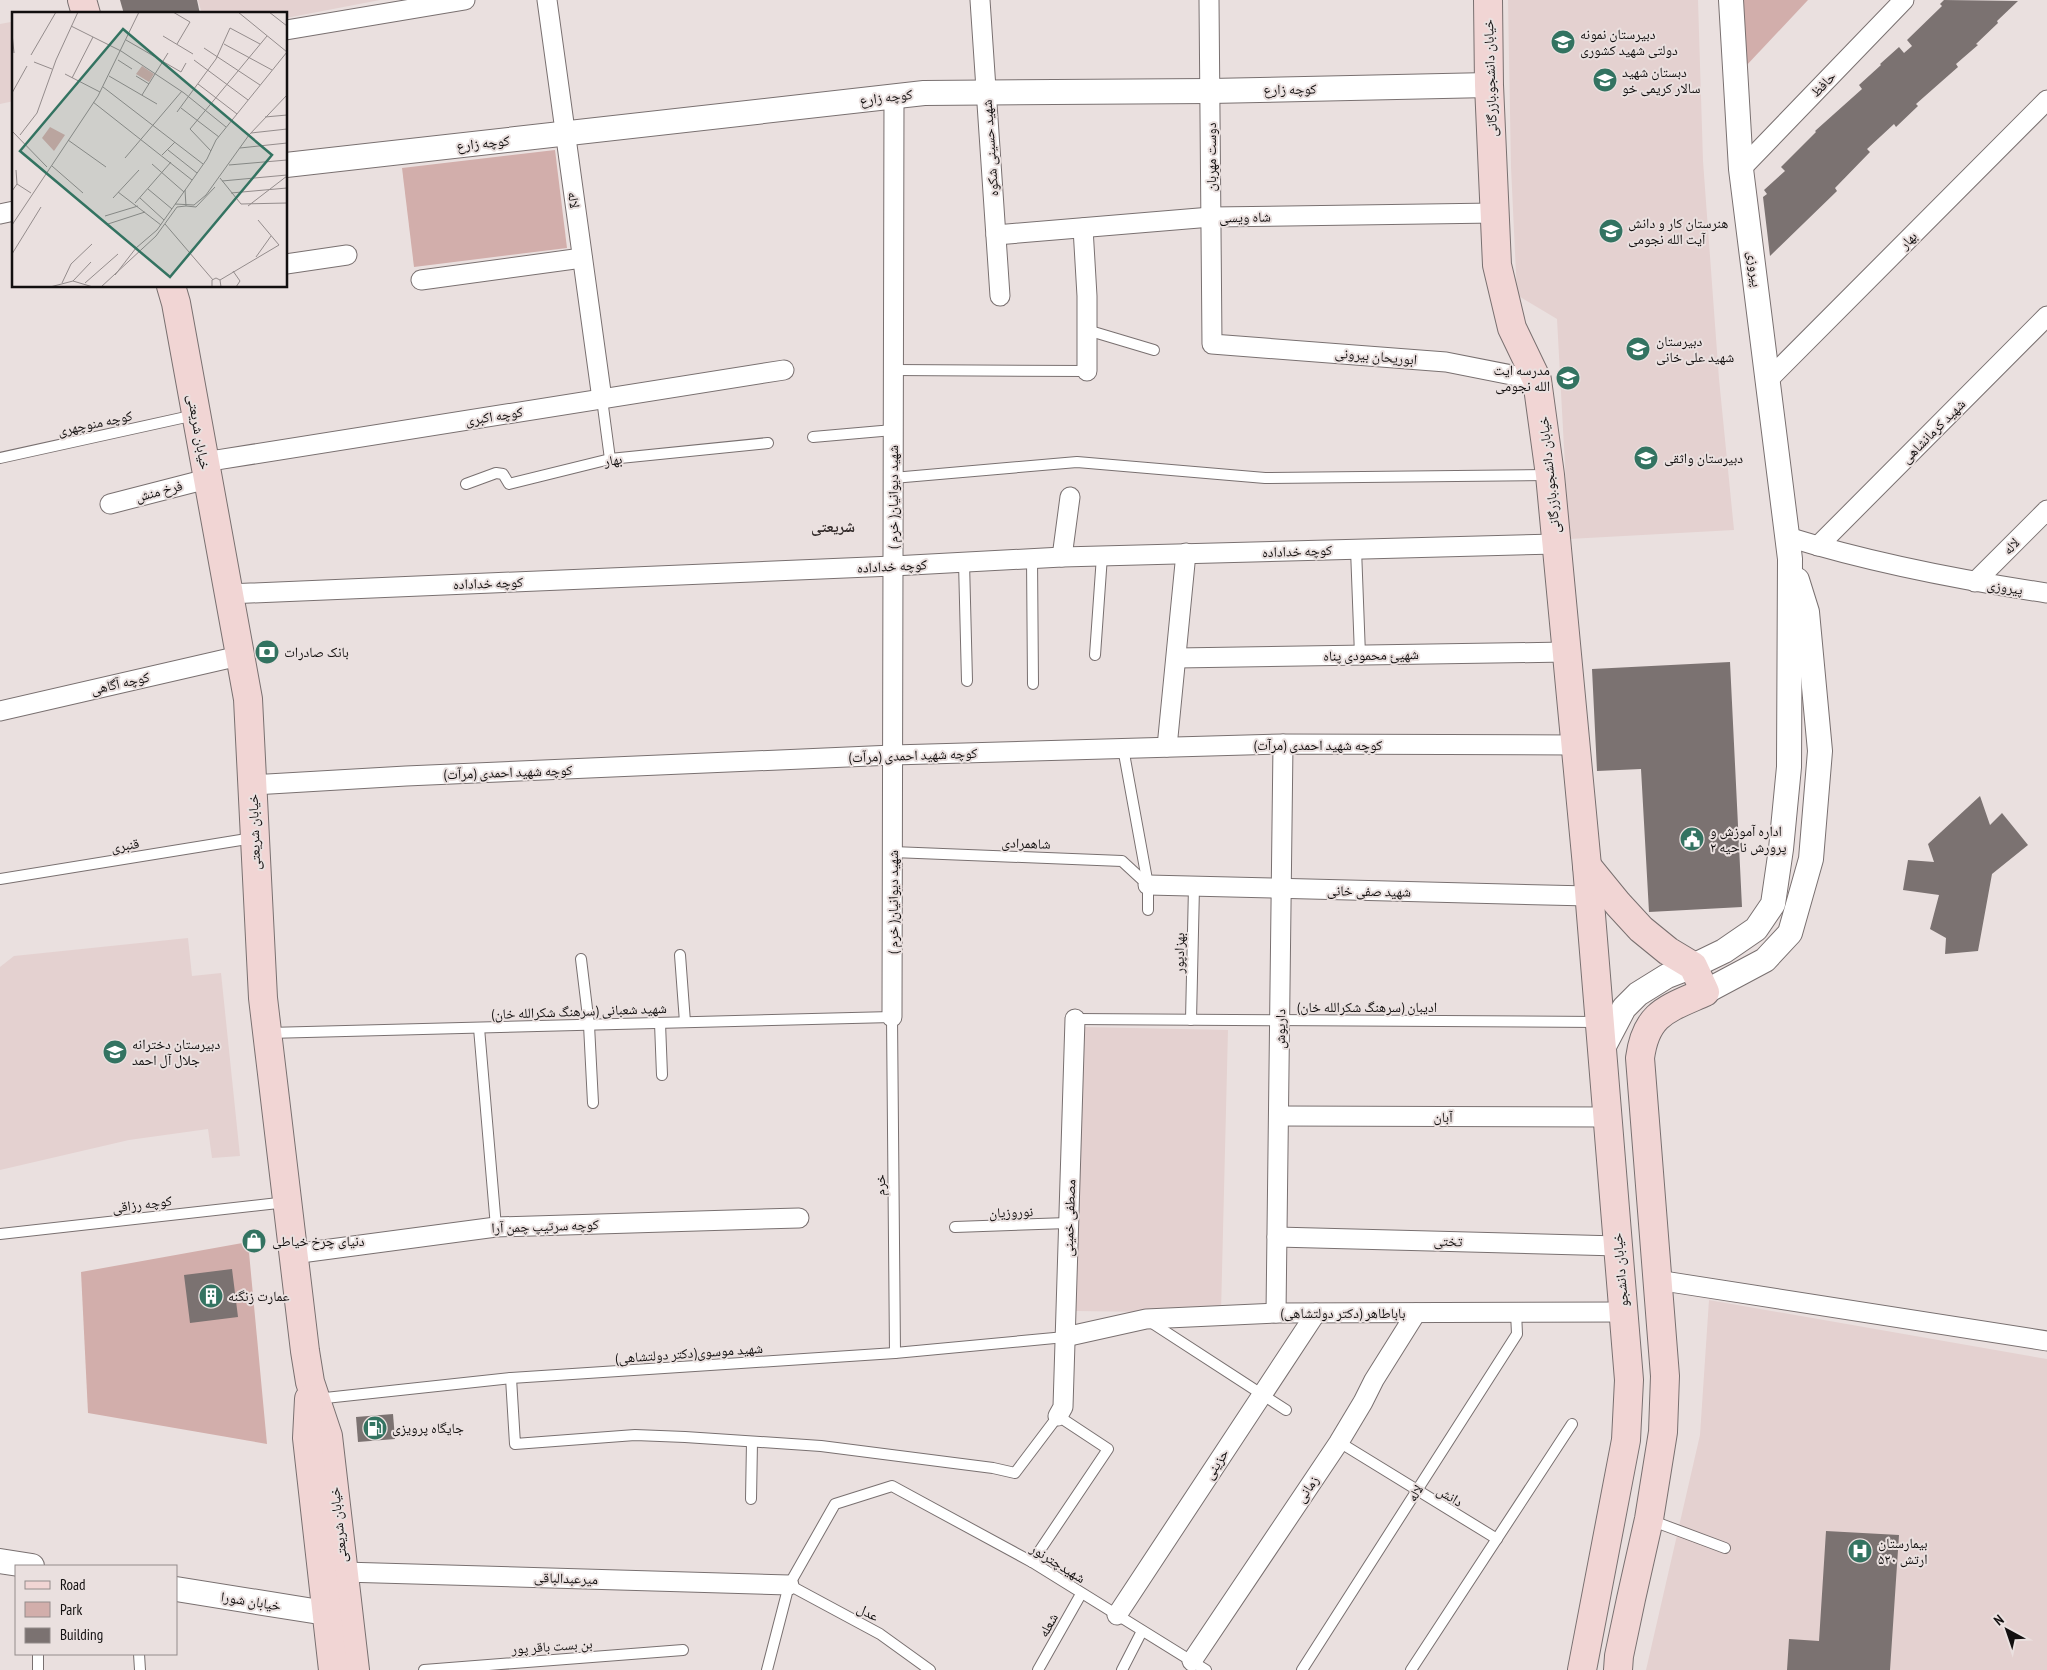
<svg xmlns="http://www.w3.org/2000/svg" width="2047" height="1670" viewBox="0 0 2047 1670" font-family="'PT Sans Narrow','Noto Naskh Arabic',sans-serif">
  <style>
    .built { fill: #e4d1d0 }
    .green { fill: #d2aeab }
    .building { fill: #7b7271 }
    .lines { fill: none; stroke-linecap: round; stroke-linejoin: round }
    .service-casing { stroke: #797070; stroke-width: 12 }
    .minor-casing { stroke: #797070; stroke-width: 21 }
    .tertiary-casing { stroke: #797070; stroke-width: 26 }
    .secondary-casing { stroke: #797070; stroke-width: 30 }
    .service { stroke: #fff; stroke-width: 10 }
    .minor { stroke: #fff; stroke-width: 19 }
    .tertiary { stroke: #fff; stroke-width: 24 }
    .secondary { stroke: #f1d5d4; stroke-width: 28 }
    .labels { text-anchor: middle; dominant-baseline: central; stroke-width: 4; stroke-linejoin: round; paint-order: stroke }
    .poi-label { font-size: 14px; fill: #120f0f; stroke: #eae0df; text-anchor: start }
    .street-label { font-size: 14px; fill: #120f0f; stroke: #eae0df }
    .neighbourhood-label { font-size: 15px; font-weight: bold; fill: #312928; stroke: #eae0df }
    .inset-road { fill: none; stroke: #948c8c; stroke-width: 1 }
    .view { fill: #337361; fill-opacity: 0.15; stroke: #337361; stroke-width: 2.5 }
    .inset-edge { fill: none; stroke: #120f0f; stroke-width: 2.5 }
  </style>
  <rect width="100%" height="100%" fill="#eae0df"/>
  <!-- built -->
  <g class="built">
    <path d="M198,0H380L286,18V14H202Z"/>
    <path d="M1508,0H1698L1703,161L1719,379L1734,530L1569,539L1557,319L1517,295L1511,167Z"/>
    <path d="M11,22L14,29V101L0,104V24Z"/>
    <path d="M188,938L192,976L221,973L240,1156L212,1158L208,1129L129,1140L0,1170V967L14,956Z"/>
    <path d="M1083,1027L1228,1030L1221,1313L1076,1311Z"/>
    <path d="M1709,1300L2047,1359V1670H1646L1700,1435Z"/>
  </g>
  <!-- green -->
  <g class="green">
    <path d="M1743,0H1808L1745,67Z"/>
    <path d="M555,150L567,248L414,267L402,168Z"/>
    <path d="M248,1242L267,1444L88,1413L81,1272Z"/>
  </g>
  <!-- building -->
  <g class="building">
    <path d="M120,0H197L200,14H124Z"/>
    <path d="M1944,0L2018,1L1997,21L1998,23L1976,44L1978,45L1956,64L1958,67L1916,104L1918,106L1896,127L1894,124L1867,149L1870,152L1835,188L1837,191L1770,256L1763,197L1767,194L1764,190L1785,171L1781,167L1816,132L1815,131L1862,89L1859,85L1881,65L1880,64L1899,47L1904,53L1912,46L1907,40L1942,6L1940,4Z"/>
    <path d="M1730,662L1742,907L1649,912L1641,769L1597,771L1592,669Z"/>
    <path d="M1980,796L1990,825L2002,813L2028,845L1992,874L1978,951L1945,954L1946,938L1930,929L1939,895L1903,890L1908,860L1934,862L1928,844Z"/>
    <path d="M232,1269L238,1317L190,1323L184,1275Z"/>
    <path d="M393,1414L395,1439L358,1442L356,1417Z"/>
    <path d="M1826,1531L1899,1535L1890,1670H1787L1789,1639L1819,1641Z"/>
  </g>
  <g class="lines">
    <defs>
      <g id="service">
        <path d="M1087,330L1154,350"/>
        <path d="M894,370L1087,371"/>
        <path d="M602,399L610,459"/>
        <path d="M813,437L893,430"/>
        <path d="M0,458L195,415"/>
        <path d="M893,478L1077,462L1265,478L1548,475"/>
        <path d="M466,484L496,473L503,474L509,484L610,459L768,443"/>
        <path d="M1356,549L1360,655"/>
        <path d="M1032,558L1033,684"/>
        <path d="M964,562L967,681"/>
        <path d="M1095,655L1102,556"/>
        <path d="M1123,748L1148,885V910"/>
        <path d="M893,852L1122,861L1148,885"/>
        <path d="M0,879L253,838"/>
        <path d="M680,955L685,1022"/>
        <path d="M581,959L589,1025L593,1103"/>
        <path d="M1075,1019L1599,1022"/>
        <path d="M1191,1020L1194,887"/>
        <path d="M660,1023L662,1075"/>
        <path d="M479,1028L496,1227"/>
        <path d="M268,1033L892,1017L895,1353"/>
        <path d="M955,1227L1068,1223"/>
        <path d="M0,1234L287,1202"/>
        <path d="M1149,1321L1286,1410"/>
        <path d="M511,1378L515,1444L635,1435L685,1437L821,1446L993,1468L1015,1473L1058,1416L1108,1449L1032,1562"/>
        <path d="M316,1399L511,1378L895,1353L1065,1337"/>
        <path d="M1339,1442L1497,1539"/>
        <path d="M751,1499L752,1442"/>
        <path d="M1650,1520L1725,1548"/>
        <path d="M789,1585L880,1634L930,1670"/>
        <path d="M38,1654V1670"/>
        <path d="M139,1654L140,1670"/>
        <path d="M424,1670L683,1650"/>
        <path d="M767,1670L789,1585L835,1504L892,1486L1032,1562L1206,1670"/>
        <path d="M1038,1670L1081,1594"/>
        <path d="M1122,1670L1142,1631"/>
        <path d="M1302,1670L1517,1334L1516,1312"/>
        <path d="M1411,1670L1572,1424"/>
      </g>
      <g id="minor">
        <path d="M547,0L602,399"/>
        <path d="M980,0L1000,296"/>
        <path d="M1209,0L1212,344L1446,362L1537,380"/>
        <path d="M286,30L465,0"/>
        <path d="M1741,169L1904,0"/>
        <path d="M0,214L14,211"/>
        <path d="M1083,228L1087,296V371"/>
        <path d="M996,235L1211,217L1495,213"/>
        <path d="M286,264L347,255"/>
        <path d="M421,280L582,258"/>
        <path d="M1769,379L2047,100"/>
        <path d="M204,462L784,370"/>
        <path d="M110,504L207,479"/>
        <path d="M1788,537C1872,563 1960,580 2047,593"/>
        <path d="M1818,546L2047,316"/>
        <path d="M1062,557L1070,497"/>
        <path d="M1975,582L2047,510"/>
        <path d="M228,594L893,566L1062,557L1557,544"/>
        <path d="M1177,658L1566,652"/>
        <path d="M0,711L239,656"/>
        <path d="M1167,747L1186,553"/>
        <path d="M252,785L406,776L893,755L1283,744L1574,745"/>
        <path d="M1148,885L1589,896"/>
        <path d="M892,1017L894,97"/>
        <path d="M1279,1116L1608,1117"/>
        <path d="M1277,1237L1618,1246"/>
        <path d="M293,1254L496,1227L799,1218"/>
        <path d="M1657,1280L2047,1341"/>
        <path d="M1276,1313L1283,744"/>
        <path d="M1065,1337L1146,1319L1276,1313L1623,1312"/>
        <path d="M1058,1416L1063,1407L1075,1019"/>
        <path d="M343,1572L789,1585"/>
        <path d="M1117,1615L1316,1313"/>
        <path d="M1192,1661L1339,1442L1363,1402L1374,1380L1416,1313"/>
      </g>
      <g id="tertiary">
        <path d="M286,165L924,93L1210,91L1489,85"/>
        <path d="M1705,992L1765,960L1790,933L1811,859L1820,751L1807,612L1797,580"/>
        <path d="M1602,1050L1624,1008L1638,994L1667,976L1693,966L1724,951L1756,929L1773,904L1781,849L1789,767L1790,559L1741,169L1731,0"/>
        <path d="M0,1561L32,1566"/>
        <path d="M176,1589L326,1613"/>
      </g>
      <g id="secondary">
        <path d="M82,0L86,14"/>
        <path d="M1488,0L1489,85L1497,265L1512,328L1537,380L1550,475L1587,866L1629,1380L1626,1440L1582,1670"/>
        <path d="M171,286L176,303L248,699L263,998L305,1351L310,1382L328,1436L355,1670"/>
        <path d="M1587,866L1618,904L1641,929L1668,951L1693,966L1705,992C1667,1009 1646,1013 1640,1058L1665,1376L1663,1432L1649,1519L1631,1599L1619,1656L1618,1670"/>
        <path d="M309,1399L307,1438L333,1670"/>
      </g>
    </defs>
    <!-- service casing -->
    <use href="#service" class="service-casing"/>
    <!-- minor casing -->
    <use href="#minor" class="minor-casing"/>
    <!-- tertiary casing -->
    <use href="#tertiary" class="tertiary-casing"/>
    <!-- secondary casing -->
    <use href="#secondary" class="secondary-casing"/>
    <!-- service -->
    <use href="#service" class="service"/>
    <!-- minor -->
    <use href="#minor" class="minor"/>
    <!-- tertiary -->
    <use href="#tertiary" class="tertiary"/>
    <!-- secondary -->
    <use href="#secondary" class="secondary"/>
  </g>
  <!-- icons -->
  <defs>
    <symbol id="school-disc" viewBox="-11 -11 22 22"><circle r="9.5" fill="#337361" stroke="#eae0df"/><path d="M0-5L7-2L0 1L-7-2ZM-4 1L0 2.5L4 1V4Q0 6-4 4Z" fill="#fff"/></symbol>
    <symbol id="bank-disc" viewBox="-11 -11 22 22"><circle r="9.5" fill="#337361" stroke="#eae0df"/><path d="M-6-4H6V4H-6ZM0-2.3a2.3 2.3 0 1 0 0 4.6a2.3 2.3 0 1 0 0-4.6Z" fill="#fff"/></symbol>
    <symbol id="civic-disc" viewBox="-11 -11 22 22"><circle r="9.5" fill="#337361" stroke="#eae0df"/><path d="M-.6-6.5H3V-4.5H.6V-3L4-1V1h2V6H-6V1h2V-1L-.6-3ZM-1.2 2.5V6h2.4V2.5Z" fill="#fff"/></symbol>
    <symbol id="shop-disc" viewBox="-11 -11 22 22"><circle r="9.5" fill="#337361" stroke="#eae0df"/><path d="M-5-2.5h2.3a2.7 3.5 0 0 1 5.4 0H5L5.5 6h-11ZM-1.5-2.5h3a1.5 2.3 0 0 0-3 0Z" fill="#fff"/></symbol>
    <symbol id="building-disc" viewBox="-11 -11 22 22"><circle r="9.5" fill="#337361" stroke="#eae0df"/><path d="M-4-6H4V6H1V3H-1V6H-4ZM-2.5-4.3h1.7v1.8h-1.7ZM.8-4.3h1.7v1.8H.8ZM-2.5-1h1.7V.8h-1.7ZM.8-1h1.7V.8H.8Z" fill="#fff"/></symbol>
    <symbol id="fuel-disc" viewBox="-11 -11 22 22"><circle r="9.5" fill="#337361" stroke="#eae0df"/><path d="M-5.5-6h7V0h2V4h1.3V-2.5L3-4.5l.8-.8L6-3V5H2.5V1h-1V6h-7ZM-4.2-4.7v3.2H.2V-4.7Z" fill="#fff"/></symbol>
    <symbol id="hospital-disc" viewBox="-11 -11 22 22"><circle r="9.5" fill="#337361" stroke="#eae0df"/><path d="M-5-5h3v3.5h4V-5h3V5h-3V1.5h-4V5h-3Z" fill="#fff"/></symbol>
  </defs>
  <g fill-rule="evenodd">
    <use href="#school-disc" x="1549" y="28" width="28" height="28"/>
    <use href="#school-disc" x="1591" y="66" width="28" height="28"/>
    <use href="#school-disc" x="1597" y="217" width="28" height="28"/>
    <use href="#school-disc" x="1624" y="335" width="28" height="28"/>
    <use href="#school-disc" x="1554" y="364" width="28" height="28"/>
    <use href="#school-disc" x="1632" y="444" width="28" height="28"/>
    <use href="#bank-disc" x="253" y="638" width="28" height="28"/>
    <use href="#civic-disc" x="1678" y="825" width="28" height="28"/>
    <use href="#school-disc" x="101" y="1038" width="28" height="28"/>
    <use href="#shop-disc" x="240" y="1227" width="28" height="28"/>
    <use href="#building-disc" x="197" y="1282" width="28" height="28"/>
    <use href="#fuel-disc" x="361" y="1414" width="28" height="28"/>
    <use href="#hospital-disc" x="1846" y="1537" width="28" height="28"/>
  </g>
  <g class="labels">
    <!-- poi labels -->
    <g class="poi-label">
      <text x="1580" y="34">دبیرستان نمونه<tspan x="1580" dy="16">دولتی شهید کشوری</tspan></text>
      <text x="1622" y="72">دبستان شهید<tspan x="1622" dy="16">سالار کریمی خو</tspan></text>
      <text x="1628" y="223">هنرستان کار و دانش<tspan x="1628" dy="16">آیت الله نجومی</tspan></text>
      <text x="1656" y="341">دبیرستان<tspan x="1656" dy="16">شهید علی خانی</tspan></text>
      <text x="1550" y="370" text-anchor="end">مدرسه ایت<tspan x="1550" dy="16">الله نجومی</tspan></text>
      <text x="1664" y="458">دبیرستان واثقی</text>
      <text x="284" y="652">بانک صادرات</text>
      <text x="1710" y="831">اداره آموزش و<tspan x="1710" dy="16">پرورش ناحیه ۲</tspan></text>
      <text x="132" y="1044">دبیرستان دخترانه<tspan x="132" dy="16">جلال آل احمد</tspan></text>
      <text x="272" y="1241">دنیای چرخ خیاطی</text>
      <text x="228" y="1296">عمارت زنگنه</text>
      <text x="392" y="1428">جایگاه پرویزی</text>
      <text x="1878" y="1543">بیمارستان<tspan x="1878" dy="16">۵۲۰ ارتش</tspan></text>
    </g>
    <!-- street labels -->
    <g class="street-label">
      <text transform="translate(1490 78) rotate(-92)">خیابان دانشجو.بازرگانی</text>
      <text transform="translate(1823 84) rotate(-46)">حافظ</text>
      <text transform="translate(1290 89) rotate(-1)">کوچه زارع</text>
      <text transform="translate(886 97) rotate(-7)">کوچه زارع</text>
      <text transform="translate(483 143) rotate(-6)">کوچه زارع</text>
      <text transform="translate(990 148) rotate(-94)">شهید حسینی شکوه</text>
      <text transform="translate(1211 157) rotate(-90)">دوست مهربان</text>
      <text transform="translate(574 200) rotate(82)">لاله</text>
      <text transform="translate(1245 217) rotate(-1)">شاه ویسی</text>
      <text transform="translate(1908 240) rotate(-45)">بهار</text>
      <text transform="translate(1755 269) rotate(83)">پیروزی</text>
      <text transform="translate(1376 356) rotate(5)">ابوریحان بیرونی</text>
      <text transform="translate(494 416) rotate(-9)">کوچه اکبری</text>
      <text transform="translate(95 423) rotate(-12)">کوچه منوچهری</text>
      <text transform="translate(1933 431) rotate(-45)">شهید کرمانشاهی</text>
      <text transform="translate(199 432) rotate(80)">خیابان شریعتی</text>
      <text transform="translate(613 460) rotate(-9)">بهار</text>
      <text transform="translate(1549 475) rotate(-96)">خیابان دانشجو.بازرگانی</text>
      <text transform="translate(159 491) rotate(-15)">فرخ منش</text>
      <text transform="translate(893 497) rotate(-90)">شهید دیوانیان( خرم )</text>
      <text transform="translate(2011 546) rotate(-45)">لاله</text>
      <text transform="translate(1297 551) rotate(-2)">کوچه خداداده</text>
      <text transform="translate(892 566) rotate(-3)">کوچه خداداده</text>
      <text transform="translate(488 583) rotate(-2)">کوچه خداداده</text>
      <text transform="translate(2005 587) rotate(9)">پیروزی</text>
      <text transform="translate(1371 655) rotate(-1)">شهیئ محمودی پناه</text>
      <text transform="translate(120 683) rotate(-13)">کوچه آگاهی</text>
      <text x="1318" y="745">کوچه شهید احمدی (مرآت)</text>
      <text transform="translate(913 755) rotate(-2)">کوچه شهید احمدی (مرآت)</text>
      <text transform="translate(508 772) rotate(-2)">کوچه شهید احمدی (مرآت)</text>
      <text transform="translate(254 832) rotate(-92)">خیابان شریعتی</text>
      <text transform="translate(1026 843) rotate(2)">شاهمرادی</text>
      <text transform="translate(125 845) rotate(-9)">قنبری</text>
      <text transform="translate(1369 891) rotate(1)">شهید صفی خانی</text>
      <text transform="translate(893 902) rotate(-90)">شهید دیوانیان( خرم )</text>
      <text transform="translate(1179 953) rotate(-89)">بهزادپور</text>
      <text x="1367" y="1007">ادیبان (سرهنگ شکرالله خان)</text>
      <text transform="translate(579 1011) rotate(-2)">شهید شعبانی (سرهنگ شکرالله خان)</text>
      <text transform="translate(1280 1029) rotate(-89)">داریوش</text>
      <text x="1443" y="1117">آبان</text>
      <text transform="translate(880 1185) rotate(-90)">خرم</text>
      <text transform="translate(142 1204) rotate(-7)">کوچه رزاقی</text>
      <text transform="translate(1011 1212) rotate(-2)">نوروزیان</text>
      <text transform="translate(1069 1218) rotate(-88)">مصطفی خمینی</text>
      <text transform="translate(545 1226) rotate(-2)">کوچه سرتیپ چمن آرا</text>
      <text transform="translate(1448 1241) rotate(2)">تختی</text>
      <text transform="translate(1620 1270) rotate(-95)">خیابان دانشجو</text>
      <text x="1343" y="1313">باباطاهر (دکتر دولتشاهی)</text>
      <text transform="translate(689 1353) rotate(-4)">شهید موسوی(دکتر دولتشاهی)</text>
      <text transform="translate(1216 1464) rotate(-57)">حزینی</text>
      <text transform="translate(1307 1489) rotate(-56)">زمانی</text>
      <text transform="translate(1415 1493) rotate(-57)">لاله</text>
      <text transform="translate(1450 1496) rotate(31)">دانش</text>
      <text transform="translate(338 1525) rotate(-96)">خیابان شریعتی</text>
      <text transform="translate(1058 1563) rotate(32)">شهیدچترنور</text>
      <text transform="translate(566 1578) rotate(2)">میرعبدالباقی</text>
      <text transform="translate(251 1601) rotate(9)">خیابان شورا</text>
      <text transform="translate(868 1612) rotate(28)">عدل</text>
      <text transform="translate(1048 1625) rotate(-61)">شعله</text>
      <text transform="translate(552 1646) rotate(-4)">بن بست باقر پور</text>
    </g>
    <!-- neighbourhood labels -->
    <g class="neighbourhood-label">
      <text x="833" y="526">شریعتی</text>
    </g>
  </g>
  <!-- overview -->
  <g transform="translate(12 12)">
    <rect width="275" height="275" fill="#eae0df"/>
    <path d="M130,54L142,62L137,70L124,62ZM38,115L53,123L42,139L30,126Z" fill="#d2aeab"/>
    <path class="inset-road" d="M161,0L178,10L165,32M257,0L275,14M59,14L109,39L172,81L214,115M0,21L2,41M151,24L181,42M114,28L169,60L174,51M212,32L260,58M192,36L248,73M19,43L44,0M106,48L120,57M182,48L236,88M22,50L40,57M53,62L88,80M97,64L145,92M124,64L137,72M60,66L81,25M186,72L225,102M91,75L191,152M0,81L15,54M130,83L156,41M81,90L180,168M169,96L207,125M165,100L204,47L218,16L248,32M253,105L275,103M0,119L35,155M239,121L275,117M8,123L25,101L44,48L66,0M56,128L94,155M228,136L275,131M156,138L185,161M199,139L178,117L255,24M150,143L163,130M113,146L170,79M140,152L172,180M217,153L275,148M40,154L71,181M208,166L229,192L275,191M210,169L275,163M5,172L19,181M136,177L160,197M0,179L5,172L4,158M106,180L149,213M219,181L275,176M101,186L127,158M128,186L152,208M123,191L159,150M163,192L182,193L194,183L237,123L275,83M174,194L184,195L203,175M236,194L275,164M93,204L126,194M96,212L133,200M153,212L201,268M0,213L86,84L127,0M0,242L29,195M244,245L259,224M221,259L228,269L224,275M103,263L124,236L145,218L195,147L204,128L275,40L226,0M208,268L267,233L246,208M61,269L79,250M50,271L59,252L80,232M73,271L106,242M38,275L61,269L81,275M89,275L144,224L165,195L174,194L173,178M200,275V268L204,266L208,268L209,275"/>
    <path class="view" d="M111,17L260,143L158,265L8,139Z"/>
    <rect width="275" height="275" class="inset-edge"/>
  </g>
  <!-- legend -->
  <rect x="15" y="1565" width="162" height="90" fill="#eae0df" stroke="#948c8c"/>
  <rect x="25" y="1581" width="25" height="8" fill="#f1d5d4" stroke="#948c8c"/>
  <text x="60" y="1590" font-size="15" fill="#120f0f">Road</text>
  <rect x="25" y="1602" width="25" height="15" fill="#d2aeab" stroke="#948c8c"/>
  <text x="60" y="1615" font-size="15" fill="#120f0f">Park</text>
  <rect x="25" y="1628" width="25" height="15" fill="#7b7271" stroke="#948c8c"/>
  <text x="60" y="1640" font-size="15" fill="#120f0f">Building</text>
  <!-- north arrow -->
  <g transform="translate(2007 1630) rotate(320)" stroke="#eae0df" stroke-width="4" paint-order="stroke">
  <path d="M0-4L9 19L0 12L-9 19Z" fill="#120f0f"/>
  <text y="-8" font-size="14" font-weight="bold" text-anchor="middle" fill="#120f0f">N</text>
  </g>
</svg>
